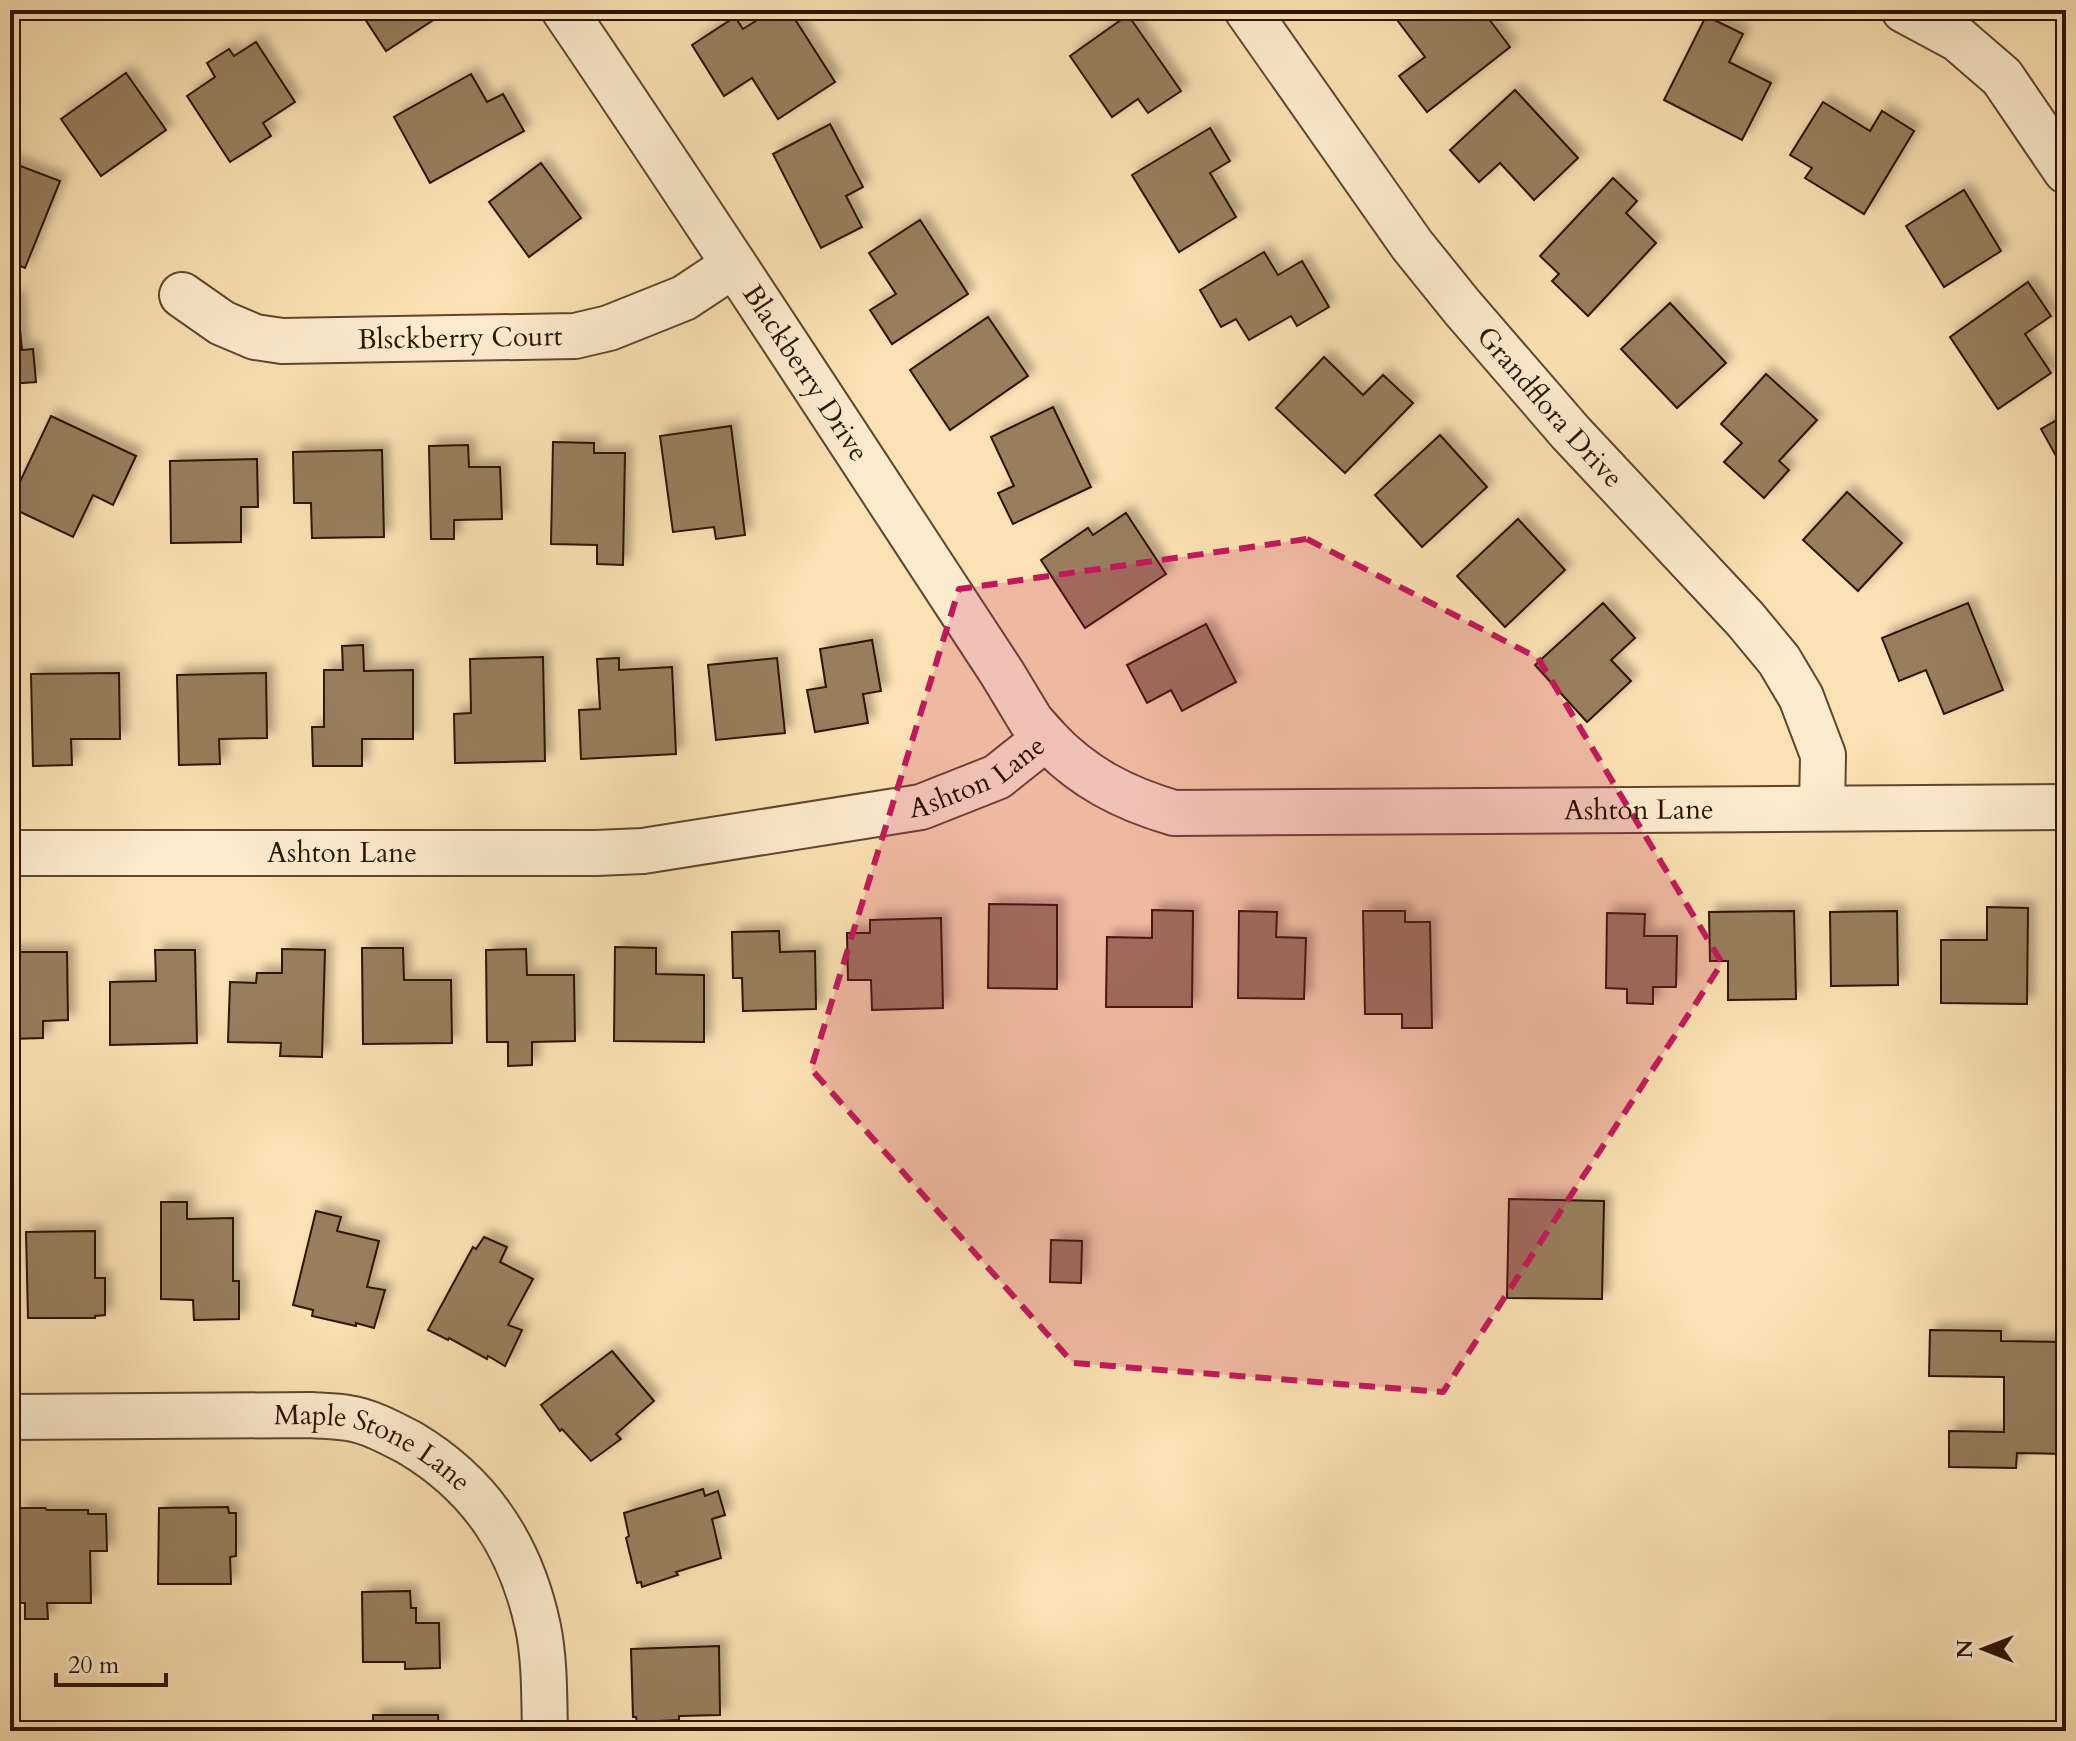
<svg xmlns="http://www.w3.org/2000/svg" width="2076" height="1741" viewBox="0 0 2076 1741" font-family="Cardo,serif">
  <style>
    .building { fill: #987e5d; stroke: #2d1200; stroke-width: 2; filter: url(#shadow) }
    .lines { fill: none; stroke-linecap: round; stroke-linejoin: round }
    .minor-casing { stroke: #60462d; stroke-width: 48 }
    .minor { stroke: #fcecce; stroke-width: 44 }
    .marked { fill: #c2185b; fill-opacity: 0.2; stroke: #c2185b; stroke-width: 6; stroke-dasharray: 16 10; stroke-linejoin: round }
    .labels { text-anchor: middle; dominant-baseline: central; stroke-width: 7; stroke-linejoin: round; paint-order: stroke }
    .street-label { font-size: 28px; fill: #2d1200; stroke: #fcecce }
  </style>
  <defs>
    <filter id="shadow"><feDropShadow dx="7" dy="-7" stdDeviation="4" flood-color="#0004"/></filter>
  </defs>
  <rect width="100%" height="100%" fill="#fbe1b3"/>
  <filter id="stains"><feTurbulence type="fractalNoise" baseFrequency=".0025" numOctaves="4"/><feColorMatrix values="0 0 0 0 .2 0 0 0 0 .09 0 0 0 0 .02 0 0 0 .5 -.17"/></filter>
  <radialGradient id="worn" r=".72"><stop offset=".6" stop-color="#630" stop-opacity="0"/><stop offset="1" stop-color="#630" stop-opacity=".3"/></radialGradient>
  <!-- building -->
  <g class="building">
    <path d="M359,10H442L444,13L386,51Z"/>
    <path d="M773,10H789L835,82L778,119L752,78L724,96L692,45L735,17L743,29Z"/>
    <path d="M1402,10H1482L1510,47L1427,112L1399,76L1425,57L1394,16Z"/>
    <path d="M1128,15L1181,91L1148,113L1138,99L1112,117L1070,56Z"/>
    <path d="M1706,16L1743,34L1729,62L1771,83L1742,140L1664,100Z"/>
    <path d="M256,42L295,102L263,123L271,136L230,162L187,96L215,77L207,63L229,49L234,56Z"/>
    <path d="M126,73L166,130L101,176L61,119Z"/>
    <path d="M471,74L487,102L503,94L524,131L430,183L394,117Z"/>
    <path d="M1515,90L1578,158L1534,200L1500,163L1479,182L1450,150Z"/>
    <path d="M1823,102L1870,131L1882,111L1914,131L1864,214L1805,178L1812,168L1790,155Z"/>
    <path d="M830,124L863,187L846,196L862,227L821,248L773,154Z"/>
    <path d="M1210,128L1230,161L1210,173L1236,217L1179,252L1132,175Z"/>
    <path d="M10,162L60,181L25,268L10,262Z"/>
    <path d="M541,163L581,218L529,257L489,202Z"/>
    <path d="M1613,178L1637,201L1626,213L1656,243L1588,316L1552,281L1559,274L1540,256Z"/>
    <path d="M1964,190L2001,251L1944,287L1906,226Z"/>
    <path d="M920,220L968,294L892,344L870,310L896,294L869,253Z"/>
    <path d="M1264,252L1278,275L1302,261L1329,307L1297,326L1291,316L1249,340L1236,319L1221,327L1200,290Z"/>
    <path d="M2028,282L2051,316L2025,334L2051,373L1998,409L1950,337Z"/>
    <path d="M10,297H17L22,350L33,349L36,382L10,384Z"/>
    <path d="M1670,303L1726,363L1677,408L1621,349Z"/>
    <path d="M988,317L1028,376L950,430L910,370Z"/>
    <path d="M1324,357L1363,395L1383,375L1413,403L1345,473L1276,408Z"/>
    <path d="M1766,374L1817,420L1779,461L1789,470L1764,498L1724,462L1742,443L1721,424Z"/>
    <path d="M1053,407L1091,487L1013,524L998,493L1014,486L991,437Z"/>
    <path d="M2066,415V474L2041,429Z"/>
    <path d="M51,416L136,456L113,505L93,495L73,537L10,507V503Z"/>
    <path d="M731,426L745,535L716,539L714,527L673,532L660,436Z"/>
    <path d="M1440,435L1487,487L1422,547L1375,495Z"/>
    <path d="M553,442L594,443V453H625L623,565L597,564V545L551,544Z"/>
    <path d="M468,445L469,467H500L502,519L454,520V539H431L429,446Z"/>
    <path d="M382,450L384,537L312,538L311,503H294L293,452Z"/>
    <path d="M257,459L258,507H241V542L171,543L170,461Z"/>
    <path d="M1847,492L1902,543L1858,591L1803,540Z"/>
    <path d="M1126,513L1166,574L1085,628L1041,560L1088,528L1093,535Z"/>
    <path d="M1518,519L1565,570L1505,627L1457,576Z"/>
    <path d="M1603,603L1635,638L1611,660L1631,681L1587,722L1535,665Z"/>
    <path d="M1968,603L2003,690L1944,714L1926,670L1899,681L1882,638Z"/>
    <path d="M1206,624L1236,682L1182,711L1171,690L1147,703L1127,665Z"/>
    <path d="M872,640L881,691L863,694L868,723L815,732L807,690L826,687L820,649Z"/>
    <path d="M363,645L364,671L413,670V739H362V766H313L312,727H324V670H343L342,646Z"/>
    <path d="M543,657L545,761L455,763L454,714L471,713L470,659Z"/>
    <path d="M619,658V670L672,667L676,754L581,759L579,710L600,709L597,659Z"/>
    <path d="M777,658L785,733L716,740L708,665Z"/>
    <path d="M119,673L120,739H71L72,765L33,766L31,674Z"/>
    <path d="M266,673L267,738L219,739L220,764L179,765L177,675Z"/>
    <path d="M989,904L1057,905V989L988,988Z"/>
    <path d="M1987,907L2028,908L2027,1004L1941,1003V940H1987Z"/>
    <path d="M2058,909H2066V1004H2060Z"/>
    <path d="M1152,910L1193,911L1192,1007H1106L1107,937L1152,938Z"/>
    <path d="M1239,911L1277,912L1276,937L1306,938L1304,999L1238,998Z"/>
    <path d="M1363,911H1405V922H1430L1432,1028H1402V1014H1365Z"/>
    <path d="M1794,911L1796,999L1728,1000V961H1710L1709,912Z"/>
    <path d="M1897,911L1898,985L1831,986L1830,912Z"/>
    <path d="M1607,913L1645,914L1644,936H1677L1676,987H1653V1004L1627,1003V989L1606,988Z"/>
    <path d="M941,918L943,1008L872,1010L871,980H848L847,933H870V920Z"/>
    <path d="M779,931L780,952L815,951L816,1009L743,1011L742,978H733L732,932Z"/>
    <path d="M615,947L656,948V974L704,975V1042L614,1041Z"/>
    <path d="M362,948H403L404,980H451L452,1043L363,1044Z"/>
    <path d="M282,949L325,950L322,1057L280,1056L281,1043L228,1042L230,982L256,983L257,973H282Z"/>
    <path d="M526,949L527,975H574L575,1041L532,1042V1065L508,1066V1042H487L486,950Z"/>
    <path d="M155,950H195L197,1043L110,1045V982L156,981Z"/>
    <path d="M10,952H67L68,1020L43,1021V1038L10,1039Z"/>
    <path d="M1509,1199L1604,1201L1602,1299L1507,1298Z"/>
    <path d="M161,1202H187V1219L233,1218V1281H239V1319L194,1320L193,1300L161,1299Z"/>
    <path d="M316,1211L341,1217L337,1231L379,1241L367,1287L385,1290L374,1328L356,1323V1326L312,1316L313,1310L293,1305Z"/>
    <path d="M95,1231V1278H105V1315L95,1316V1318H28L26,1232Z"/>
    <path d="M484,1237L507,1247L500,1262L533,1279L508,1325L522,1330L505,1366L488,1356L487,1359L449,1338L448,1340L428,1330L473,1247L476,1249Z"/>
    <path d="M1051,1240L1082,1241L1081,1283L1050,1282Z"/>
    <path d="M1930,1330L2001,1331V1341L2066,1342V1454L2017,1453L2016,1468L1949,1467V1431L2004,1432V1377L1929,1376Z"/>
    <path d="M612,1351L654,1401L616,1434L621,1439L591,1461L562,1429L560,1431L541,1405Z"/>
    <path d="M703,1489L705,1496L718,1491L725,1515L712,1519L721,1558L676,1572L678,1575L642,1587L641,1582L637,1583L626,1538L629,1536L624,1513Z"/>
    <path d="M228,1507L229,1513H236V1556L230,1557L231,1584H158L159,1508Z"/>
    <path d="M20,1508H45L47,1510H88V1514H106L107,1551H90L91,1603H47L48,1619H25V1603H19Z"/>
    <path d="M410,1591L411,1608H416V1623H439L440,1668L405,1669V1662H363L362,1592Z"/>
    <path d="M719,1646L720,1715L679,1716V1720L637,1722L636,1717H633L631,1649Z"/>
    <path d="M373,1715H438L439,1731H373Z"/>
    <path d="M1821,1728L1955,1731H1821Z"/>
  </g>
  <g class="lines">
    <defs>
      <g id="minor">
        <path id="s1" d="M564,10C713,229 857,452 1002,673L1031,721L1046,738"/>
        <path id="s2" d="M1247,10L1412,245L1462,307L1570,432L1745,619L1779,660L1801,697L1823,755L1822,808"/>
        <path d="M1904,10L1958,39L2002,77L2066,171"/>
        <path id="s3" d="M182,295L222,323L255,337L282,341L575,336L609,328L684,298L734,265"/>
        <path id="s4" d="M10,853H596L643,851L921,807L997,777L1046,738C1082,777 1123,798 1174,813L2066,807"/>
        <path id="s5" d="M10,1417L311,1415C323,1416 336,1416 348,1418C369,1421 391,1433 410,1443C481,1485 521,1547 538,1627C545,1661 544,1697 545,1731"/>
      </g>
    </defs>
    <!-- minor casing -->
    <use href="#minor" class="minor-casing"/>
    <!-- minor -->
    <use href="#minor" class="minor"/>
  </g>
  <!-- marked area -->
  <path class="marked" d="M1307,539L1538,658L1722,963L1443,1392L1073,1363L811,1069L959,589Z"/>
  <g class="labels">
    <!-- street labels -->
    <g class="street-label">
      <text stroke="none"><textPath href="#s3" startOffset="290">Blsckberry Court</textPath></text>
      <text stroke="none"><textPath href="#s1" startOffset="436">Blackberry Drive</textPath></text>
      <text stroke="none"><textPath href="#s2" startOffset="500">Grandflora Drive</textPath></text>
      <text stroke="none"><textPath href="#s4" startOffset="978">Ashton Lane</textPath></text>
      <text stroke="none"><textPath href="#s4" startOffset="1674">Ashton Lane</textPath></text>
      <text stroke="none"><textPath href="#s4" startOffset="332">Ashton Lane</textPath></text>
      <text stroke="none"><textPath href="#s5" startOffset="370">Maple Stone Lane</textPath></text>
    </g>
  </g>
  <!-- margin -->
  <rect width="2076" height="1741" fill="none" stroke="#fbe1b3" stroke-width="40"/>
  <rect x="12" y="12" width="2052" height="1717" fill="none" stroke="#2d1200" stroke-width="4"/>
  <rect x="20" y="20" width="2036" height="1701" fill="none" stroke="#2d1200" stroke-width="2"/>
  <!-- north arrow -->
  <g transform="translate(1984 1649) rotate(270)" stroke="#fcecce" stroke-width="6" paint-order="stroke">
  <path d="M0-6L14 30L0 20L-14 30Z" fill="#2d1200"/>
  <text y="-12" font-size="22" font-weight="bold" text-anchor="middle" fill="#2d1200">N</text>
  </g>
  <!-- scale -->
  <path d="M56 1673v12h110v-12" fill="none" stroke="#2d1200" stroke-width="4"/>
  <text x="68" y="1673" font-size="24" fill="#2d1200" stroke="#fcecce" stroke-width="6" paint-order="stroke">20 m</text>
  <rect width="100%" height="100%" filter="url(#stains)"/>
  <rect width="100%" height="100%" fill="url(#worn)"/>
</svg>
